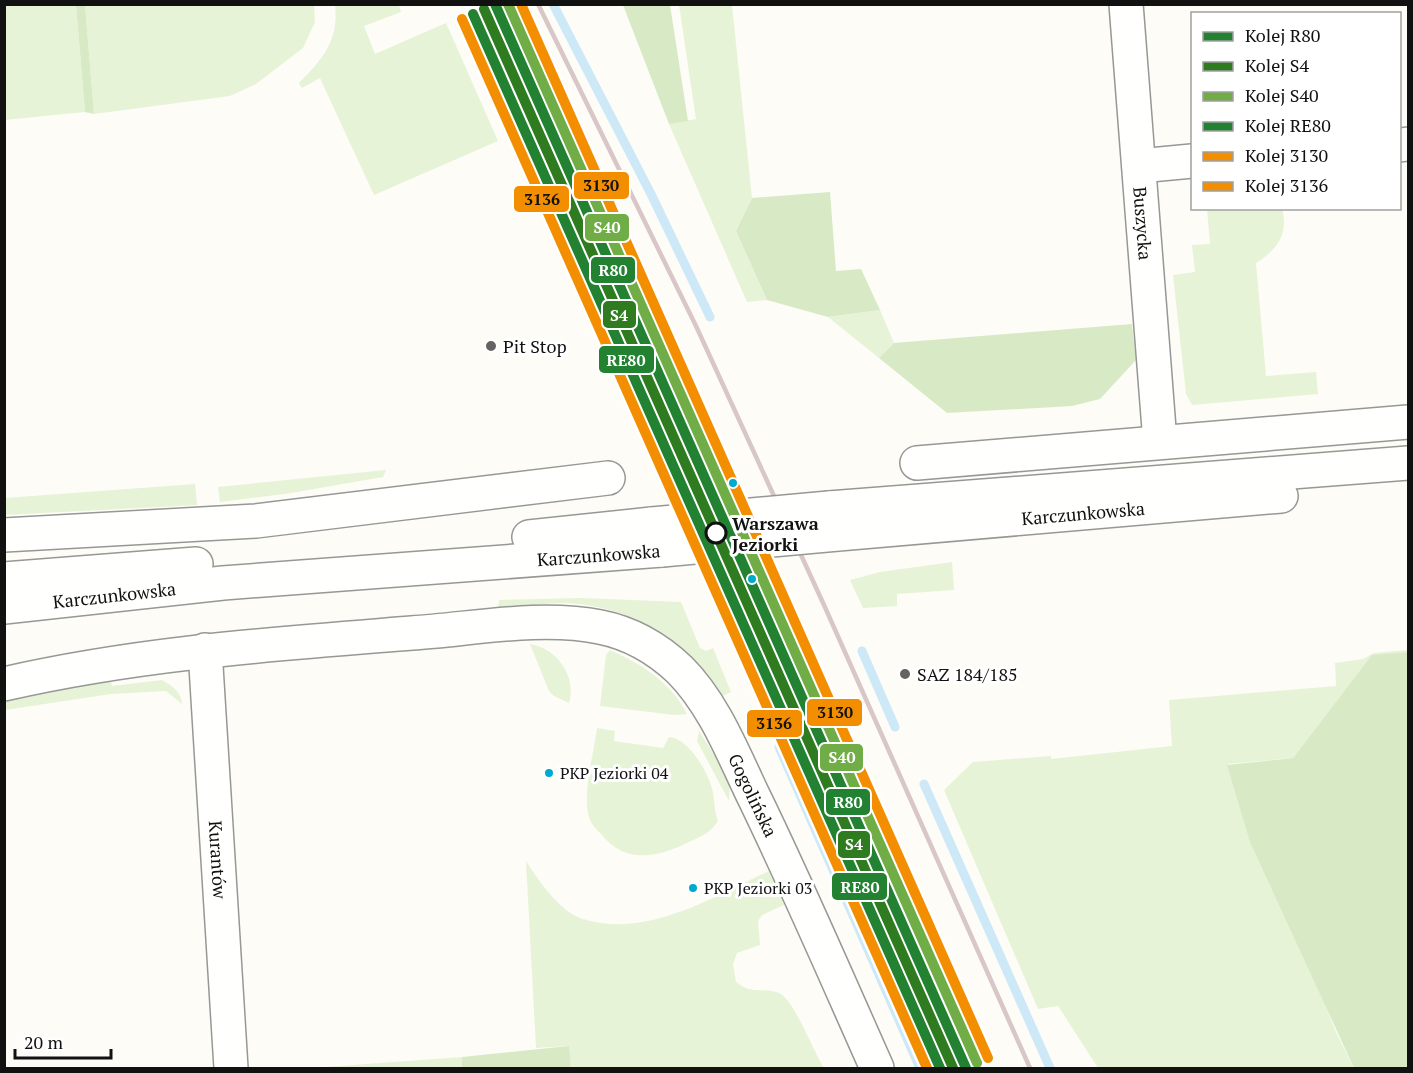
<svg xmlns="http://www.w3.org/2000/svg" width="1413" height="1073" viewBox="0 0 1413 1073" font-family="'PT Serif',serif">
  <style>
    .green { fill: #e7f3d7 }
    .forest { fill: #d8eac5 }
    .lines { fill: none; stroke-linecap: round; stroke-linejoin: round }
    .stream { stroke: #cde8f7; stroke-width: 9 }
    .minor-casing { stroke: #979795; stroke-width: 36 }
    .tertiary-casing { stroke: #979795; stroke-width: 36 }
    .minor { stroke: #fffffe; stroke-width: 33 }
    .tertiary { stroke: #fffffe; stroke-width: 33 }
    .rail { stroke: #d9c6c7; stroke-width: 4.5 }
    .tertiary-bridge-casing { stroke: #979795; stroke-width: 36; stroke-linecap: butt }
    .tertiary-bridge { stroke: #fffffe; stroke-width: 33 }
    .rail-1-casing { stroke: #fff; stroke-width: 15 }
    .rail-2-casing { stroke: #fff; stroke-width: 15 }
    .rail-3-casing { stroke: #fff; stroke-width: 15 }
    .rail-4-casing { stroke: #fff; stroke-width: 15 }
    .rail-5-casing { stroke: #fff; stroke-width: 15 }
    .rail-6-casing { stroke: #fff; stroke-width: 15 }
    .rail-1 { stroke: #238132; stroke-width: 10 }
    .rail-2 { stroke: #2f7b20; stroke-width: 10 }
    .rail-3 { stroke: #70ad46; stroke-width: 10 }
    .rail-4 { stroke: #238132; stroke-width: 10 }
    .rail-5 { stroke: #f38e01; stroke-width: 10 }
    .rail-6 { stroke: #f38e01; stroke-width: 10 }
    .poi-dot { fill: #646362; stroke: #fff; stroke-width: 2 }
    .bus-dot { fill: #00a9ce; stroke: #fff; stroke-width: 2 }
    .stop-dot { fill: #fff; stroke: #111; stroke-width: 3 }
    .labels { text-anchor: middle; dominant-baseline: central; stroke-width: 6; stroke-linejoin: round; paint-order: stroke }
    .bus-label { font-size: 16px; fill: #111; stroke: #fff; text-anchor: start }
    .street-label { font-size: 18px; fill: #111; stroke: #fff }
    .poi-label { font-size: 18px; fill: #111; stroke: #fff; text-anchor: start }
    .stop-label { font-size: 18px; font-weight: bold; fill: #111; stroke: #fff; text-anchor: start }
    .line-badge { stroke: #fff; stroke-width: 2 }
    .badge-label { font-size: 16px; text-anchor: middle; font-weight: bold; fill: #fff }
    .pale-badge-label { font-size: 16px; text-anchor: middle; font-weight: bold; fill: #111 }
  </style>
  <rect width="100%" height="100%" fill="#fdfcf7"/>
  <!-- green -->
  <g class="green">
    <path d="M5,5H76L85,112L5,120Z"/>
    <path d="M85,5H314L315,22L303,48L256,84L230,96L94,114Z"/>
    <path d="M335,5H399L401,12L364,26L375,54L446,23L498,141L374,195L320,78L302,88L299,83C323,59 339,40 335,5Z"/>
    <path d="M679,5H732L752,198L736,231L767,300L747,302L669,124L696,119Z"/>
    <path d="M1207,209H1282C1289,234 1277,250 1256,263L1266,376L1316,372L1318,394L1192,405L1186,394L1173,275L1195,272L1192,245L1210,244Z"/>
    <path d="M880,310L894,343L879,358L828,317Z"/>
    <path d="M386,470L383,477L285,494L220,502L218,487Z"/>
    <path d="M195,484L197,505L5,515V498Z"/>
    <path d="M952,562L954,590L897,594V606L863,608L850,580L880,572Z"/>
    <path d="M581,598L681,602L700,648L706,651L713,648L731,692L723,696C686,640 631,605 563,603C542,603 519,607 498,609L499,600Z"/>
    <path d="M530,644C556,648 577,676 569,703L554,696L549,691Z"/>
    <path d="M610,650C641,664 671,682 687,714L674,715L600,706L606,655Z"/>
    <path d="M1408,650V652L1372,656L1293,758L1228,764L1336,1032L1354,1068H1098L1058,1006L1038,1009L944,790L973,762L1051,756V759L1172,746L1169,700L1336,686L1335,663L1363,659L1374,653Z"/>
    <path d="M110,677L112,686L162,680C172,686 181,691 182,704L166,691L111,694L5,710V701Z"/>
    <path d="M597,728L615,731L614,741L663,748L669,737C689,738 710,775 713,793C715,804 714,810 718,821C710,834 699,837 685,844C655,858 624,863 602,835C598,831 592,825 590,820C581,798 594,753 597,728Z"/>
    <path d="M699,731L730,780L729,801L697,741Z"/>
    <path d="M526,861C538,880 560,912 583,919C647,939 713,897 769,871L784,905L762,915L758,921L760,945L737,953L733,964L736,982C753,996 762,986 779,993C794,999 814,1053 824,1068H571L568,1046L536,1048Z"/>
    <path d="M462,1057V1068H312Z"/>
  </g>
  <!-- forest -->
  <g class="forest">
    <path d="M76,5H85L94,114L85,112Z"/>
    <path d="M623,5H670L688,121L669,124Z"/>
    <path d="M830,192L836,271L861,269L880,310L828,317L767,300L736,231L752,198Z"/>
    <path d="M1132,324L1136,360L1100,399L1072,406L947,413L879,358L894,343Z"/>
    <path d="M1408,652V1068H1354L1250,842L1227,765L1293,758L1372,655Z"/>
    <path d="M569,1046L571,1068H462V1057Z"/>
  </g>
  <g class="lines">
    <!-- stream -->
    <g class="stream">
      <path d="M553,4L651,194L710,317"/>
      <path d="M862,651L895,727"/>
      <path d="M779,747L920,1068"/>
      <path d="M924,784L1050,1068"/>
    </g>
    <defs>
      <g id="minor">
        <path id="s1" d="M1126,4L1160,442"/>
        <path d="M1400,145L1408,144"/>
        <path d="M1139,166L1192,161"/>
        <path d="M917,463L1408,422"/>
        <path d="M4,535L256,521L608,478"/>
        <path id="s2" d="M205,650L231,1068"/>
        <path id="s3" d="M4,684C139,653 275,644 412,633C473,629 540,615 600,627C630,633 658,649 680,670C713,703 732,751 752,793C796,883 836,976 877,1068"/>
      </g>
      <g id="tertiary">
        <path d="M829,508L1408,463"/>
        <path id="s4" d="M838,534L1281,496"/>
        <path d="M529,537L652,524"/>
        <path d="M4,579L196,564"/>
        <path id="s5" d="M4,607L223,583L662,550"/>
      </g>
    </defs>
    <!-- minor casing -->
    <use href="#minor" class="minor-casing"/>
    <!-- tertiary casing -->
    <use href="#tertiary" class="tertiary-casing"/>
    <!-- minor -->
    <use href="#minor" class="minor"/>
    <!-- tertiary -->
    <use href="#tertiary" class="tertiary"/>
    <!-- rail -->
    <path class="rail" d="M538,4L696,326L824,605L1030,1068"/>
    <defs>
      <g id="tertiary-bridge">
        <path d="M652,524L829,508"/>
        <path d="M662,550L838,534"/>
      </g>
    </defs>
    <!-- tertiary-bridge casing -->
    <use href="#tertiary-bridge" class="tertiary-bridge-casing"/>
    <!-- tertiary-bridge -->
    <use href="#tertiary-bridge" class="tertiary-bridge"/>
    <defs>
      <path id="rail-1" d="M495,4L966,1068"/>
      <path id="rail-2" d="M484,9L953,1068"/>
      <path id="rail-3" d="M508,4L977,1063"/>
      <path id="rail-4" d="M473,14L940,1068"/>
      <path id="rail-5" d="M521,4L988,1058"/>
      <path id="rail-6" d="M462,19L927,1068"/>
    </defs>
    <!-- rail-1 casing -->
    <use href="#rail-1" class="rail-1-casing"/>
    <!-- rail-2 casing -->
    <use href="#rail-2" class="rail-2-casing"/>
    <!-- rail-3 casing -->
    <use href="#rail-3" class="rail-3-casing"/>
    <!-- rail-4 casing -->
    <use href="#rail-4" class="rail-4-casing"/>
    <!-- rail-5 casing -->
    <use href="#rail-5" class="rail-5-casing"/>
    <!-- rail-6 casing -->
    <use href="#rail-6" class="rail-6-casing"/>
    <!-- rail-1 -->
    <use href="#rail-1" class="rail-1"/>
    <!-- rail-2 -->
    <use href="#rail-2" class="rail-2"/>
    <!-- rail-3 -->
    <use href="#rail-3" class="rail-3"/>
    <!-- rail-4 -->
    <use href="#rail-4" class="rail-4"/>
    <!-- rail-5 -->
    <use href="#rail-5" class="rail-5"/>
    <!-- rail-6 -->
    <use href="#rail-6" class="rail-6"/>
  </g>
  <!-- markers -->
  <g class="poi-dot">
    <circle cx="491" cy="346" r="6"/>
    <circle cx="905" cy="674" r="6"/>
  </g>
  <g class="bus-dot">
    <circle cx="733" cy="483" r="5"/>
    <circle cx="752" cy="579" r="5"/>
    <circle cx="549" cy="773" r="5"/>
    <circle cx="693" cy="888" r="5"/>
  </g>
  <circle class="stop-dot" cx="716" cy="533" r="10"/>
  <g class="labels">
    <!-- bus labels -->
    <g class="bus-label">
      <text x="560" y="773">PKP Jeziorki 04</text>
      <text x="704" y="888">PKP Jeziorki 03</text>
    </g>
    <!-- street labels -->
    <g class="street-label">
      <text stroke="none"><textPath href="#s1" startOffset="220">Buszycka</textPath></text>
      <text stroke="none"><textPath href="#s4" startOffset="246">Karczunkowska</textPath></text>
      <text stroke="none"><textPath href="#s5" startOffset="597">Karczunkowska</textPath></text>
      <text stroke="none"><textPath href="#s5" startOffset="111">Karczunkowska</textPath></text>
      <text stroke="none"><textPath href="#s3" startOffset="838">Gogolińska</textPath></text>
      <text stroke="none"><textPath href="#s2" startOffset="210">Kurantów</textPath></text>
    </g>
    <!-- poi labels -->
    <g class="poi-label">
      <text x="503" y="346">Pit Stop</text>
      <text x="917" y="674">SAZ 184/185</text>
    </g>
    <!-- stop labels -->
    <g class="stop-label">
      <text x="732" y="523">Warszawa<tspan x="732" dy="21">Jeziorki</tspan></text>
    </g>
  </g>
  <g class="line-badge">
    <rect x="573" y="171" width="57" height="29" rx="6" fill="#f38e01"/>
    <rect x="513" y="185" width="57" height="28" rx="6" fill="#f38e01"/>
    <rect x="584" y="213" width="46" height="29" rx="6" fill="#70ad46"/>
    <rect x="590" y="256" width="46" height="28" rx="6" fill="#238132"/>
    <rect x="602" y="300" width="35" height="29" rx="6" fill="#2f7b20"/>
    <rect x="598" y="345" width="57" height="29" rx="6" fill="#238132"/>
    <rect x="806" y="698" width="57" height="29" rx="6" fill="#f38e01"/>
    <rect x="746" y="709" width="57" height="29" rx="6" fill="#f38e01"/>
    <rect x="819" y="743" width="45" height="29" rx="6" fill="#70ad46"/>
    <rect x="825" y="788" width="46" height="28" rx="6" fill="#238132"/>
    <rect x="837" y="830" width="34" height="29" rx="6" fill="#2f7b20"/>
    <rect x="831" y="872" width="57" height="29" rx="6" fill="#238132"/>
  </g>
  <g class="badge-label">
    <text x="607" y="233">S40</text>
    <text x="613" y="276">R80</text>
    <text x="619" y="321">S4</text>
    <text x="626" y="366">RE80</text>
    <text x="842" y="763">S40</text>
    <text x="848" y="808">R80</text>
    <text x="854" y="850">S4</text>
    <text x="860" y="893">RE80</text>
  </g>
  <g class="pale-badge-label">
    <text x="601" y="191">3130</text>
    <text x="542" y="205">3136</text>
    <text x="835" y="718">3130</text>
    <text x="774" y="729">3136</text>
  </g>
  <!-- border -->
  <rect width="1413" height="1073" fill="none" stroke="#111111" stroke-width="12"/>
  <!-- legend -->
  <rect x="1191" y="12" width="210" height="198" fill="#ffffff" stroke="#a0a0a0" stroke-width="1.5"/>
  <rect x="1203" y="32" width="30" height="9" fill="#238132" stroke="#a0a0a0" stroke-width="1.5"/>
  <text x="1245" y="42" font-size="18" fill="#111111">Kolej R80</text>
  <rect x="1203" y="62" width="30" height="9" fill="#2f7b20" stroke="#a0a0a0" stroke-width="1.5"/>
  <text x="1245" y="72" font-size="18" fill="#111111">Kolej S4</text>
  <rect x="1203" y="92" width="30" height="9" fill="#70ad46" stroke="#a0a0a0" stroke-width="1.5"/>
  <text x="1245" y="102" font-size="18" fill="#111111">Kolej S40</text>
  <rect x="1203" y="122" width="30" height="9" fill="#238132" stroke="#a0a0a0" stroke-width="1.5"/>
  <text x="1245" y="132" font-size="18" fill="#111111">Kolej RE80</text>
  <rect x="1203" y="152" width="30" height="9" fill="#f38e01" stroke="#a0a0a0" stroke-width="1.5"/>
  <text x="1245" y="162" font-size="18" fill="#111111">Kolej 3130</text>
  <rect x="1203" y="182" width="30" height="9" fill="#f38e01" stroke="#a0a0a0" stroke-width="1.5"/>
  <text x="1245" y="192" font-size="18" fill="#111111">Kolej 3136</text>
  <!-- scale -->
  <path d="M15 1049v9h96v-9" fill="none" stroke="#111111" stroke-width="3"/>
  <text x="24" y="1049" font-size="18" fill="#111111" stroke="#ffffff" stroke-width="4.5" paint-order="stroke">20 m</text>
</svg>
